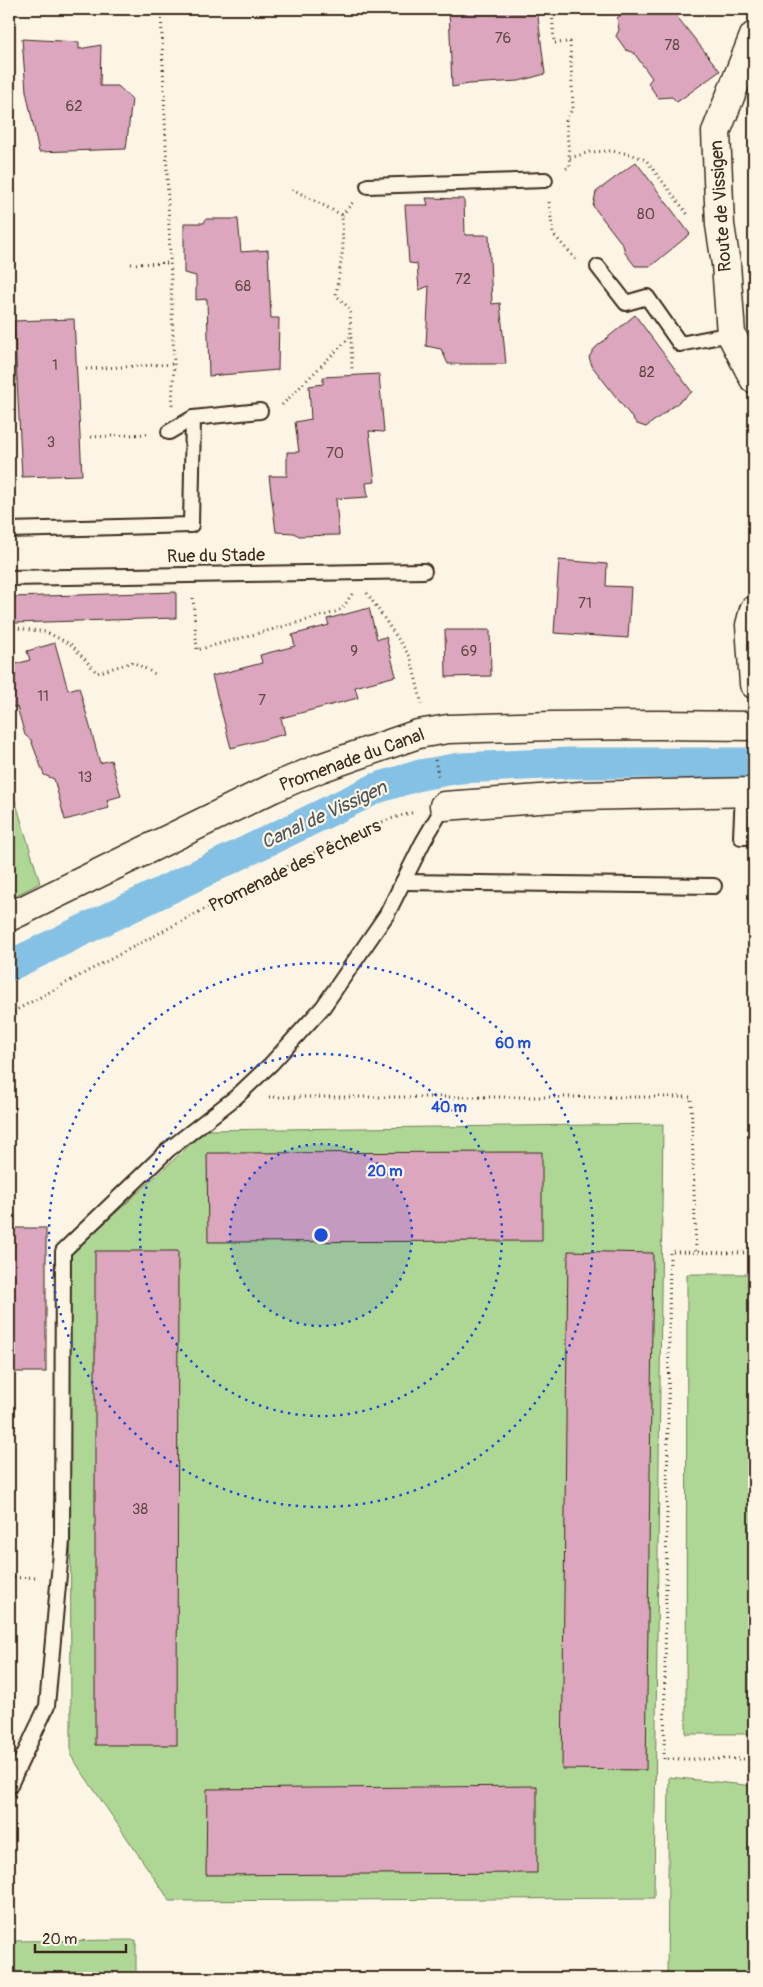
<svg xmlns="http://www.w3.org/2000/svg" width="763" height="1987" viewBox="0 0 763 1987" font-family="Pangolin,sans-serif">
  <style>
    .green { fill: #aed795; stroke: #74805a }
    .lines { fill: none; stroke-linecap: round; stroke-linejoin: round }
    .canal { stroke: #85c1e4; stroke-width: 31 }
    .building { fill: #dba6be; stroke: #3b2a1e }
    .service-casing { stroke: #3b2a1e; stroke-width: 18 }
    .minor-casing { stroke: #3b2a1e; stroke-width: 31 }
    .path { stroke: #3b2a1e; stroke-width: 3; stroke-dasharray: 1 4; stroke-linecap: butt }
    .service { stroke: #fcf5e5; stroke-width: 14 }
    .minor { stroke: #fcf5e5; stroke-width: 28 }
    .ring { fill: none; stroke: #1d4ed8; stroke-width: 2.5; stroke-dasharray: 2.5 5 }
    .labels { text-anchor: middle; dominant-baseline: central; stroke-width: 4.5; stroke-linejoin: round; paint-order: stroke }
    .number-label { font-size: 15px; fill: #634946 }
    .street-label { font-size: 18px; fill: #3b2a1e; stroke: #fcf5e5 }
    .water-label { font-size: 19px; font-style: italic; fill: #515759; stroke: #fcf5e5 }
    .centre { fill: #1d4ed8; stroke: #fcf5e5; stroke-width: 2.5 }
    .ring-label { font-size: 15px; text-anchor: middle; font-weight: bold; fill: #1d4ed8; stroke: #fcf5e5; stroke-width: 4.5; stroke-linejoin: round; paint-order: stroke }
  </style>
  <rect width="100%" height="100%" fill="#fcf5e5"/>
  <filter id="ink" filterUnits="userSpaceOnUse"><feTurbulence type="fractalNoise" baseFrequency=".02" numOctaves="2"/><feDisplacementMap in="SourceGraphic" scale="10" xChannelSelector="R" yChannelSelector="G"/><feConvolveMatrix kernelMatrix="1 2 1 2 8 2 1 2 1" color-interpolation-filters="sRGB"/></filter>
  <g filter="url(#ink)">
    <!-- green -->
    <g class="green">
      <path d="M9,780L40,883L9,899Z"/>
      <path d="M663,1124L654,1898L170,1901L71,1756L70,1255L206,1130Z"/>
      <path d="M687,1274H754V1734H686Z"/>
      <path d="M669,1777L754,1786V1978H667Z"/>
      <path d="M136,1940V1978H9V1941Z"/>
    </g>
    <g class="lines">
      <!-- canal -->
      <path class="canal" d="M9,966L377,788L420,775L460,768L569,763H754"/>
    </g>
    <!-- building -->
    <g class="building">
      <path d="M449,9H537L545,74L519,81L469,84L452,87Z"/>
      <path d="M628,9H671L720,71L677,102L672,97L658,98L648,83L652,78L634,53L626,50L616,36L619,30L617,18Z"/>
      <path d="M22,39L79,42V49L101,45L100,86H118L132,99L126,149L39,152L26,91Z"/>
      <path d="M636,162L690,234L651,266H635L625,253L623,245L593,206L596,192Z"/>
      <path d="M426,198L464,199L465,235H489L492,304L500,303L506,364H448L441,349L426,346L429,286L419,290L417,264L409,263L405,205H428Z"/>
      <path d="M206,219H238L241,252L268,250L271,318H279L278,370L209,376L207,299L196,300V276L184,273V223H204Z"/>
      <path d="M635,315L692,392L646,427L637,424L592,366L589,357L595,348Z"/>
      <path d="M74,319L82,475L22,477L14,321Z"/>
      <path d="M379,374L384,432L369,431L375,482L366,483L368,497L336,499L339,535L299,536L294,533L276,532L269,476H287V452H299L295,422L311,419L309,386L323,384V377Z"/>
      <path d="M559,560L607,564L606,586L631,587L628,638L554,633Z"/>
      <path d="M176,592V618L13,623L12,597Z"/>
      <path d="M369,608L377,639L386,637L396,676L355,687L358,698L281,718L285,734L231,748L212,676L262,663L260,655L295,646L292,635L329,625L327,619Z"/>
      <path d="M445,630H490L491,676L446,677Z"/>
      <path d="M55,643L68,690L79,687L100,763L111,760L121,796L107,800L109,808L65,820L54,779L44,775L31,740L25,735L17,707H9V666L30,660L27,651Z"/>
      <path d="M542,1152V1241L208,1242L207,1153Z"/>
      <rect x="9" y="1228" width="37" height="144"/>
      <path d="M95,1251H178L177,1745H95Z"/>
      <path d="M568,1251L653,1253L646,1770L562,1769Z"/>
      <path d="M537,1786V1873L206,1875L207,1789Z"/>
    </g>
    <g class="lines">
      <defs>
        <g id="service">
          <path d="M368,186L545,180"/>
          <path d="M598,267L626,303L647,297L680,344L731,334"/>
          <path d="M169,432L193,418"/>
          <path d="M9,530L191,525L193,418L260,411"/>
          <path d="M9,578L424,571"/>
          <path d="M743,792L741,837H754"/>
          <path d="M403,882L714,886"/>
          <path d="M9,1787L47,1706L62,1541L63,1251L168,1150L236,1097L271,1064L323,1007L387,914L423,842L444,806"/>
        </g>
        <g id="minor">
          <path d="M754,36L716,132L720,225L726,264L731,334L754,379"/>
          <path d="M754,610L750,625L754,684"/>
          <path d="M444,806L581,796L754,792"/>
          <path d="M9,917L273,788L320,768L418,734L448,729L552,726L657,725L754,726"/>
        </g>
      </defs>
      <!-- service casing -->
      <use href="#service" class="service-casing"/>
      <!-- minor casing -->
      <use href="#minor" class="minor-casing"/>
      <!-- path -->
      <g class="path">
        <path d="M161,9L174,364L172,405"/>
        <path d="M552,9L554,43L570,42L573,108L566,119L570,166L564,170"/>
        <path d="M570,158L590,152L611,151L630,154L646,160L689,216"/>
        <path d="M292,189L342,215L343,248L336,295L350,309L352,370"/>
        <path d="M549,202L553,234L578,262"/>
        <path d="M342,215L354,201"/>
        <path d="M131,264L171,263"/>
        <path d="M86,369L174,364"/>
        <path d="M282,405L350,337"/>
        <path d="M91,437L148,434"/>
        <path d="M367,593L411,658L422,705"/>
        <path d="M193,598L197,650L333,613L342,609L352,594"/>
        <path d="M9,627L46,632L72,645L97,673L133,662L155,674"/>
        <path d="M435,760L439,778"/>
        <path d="M9,1014C92,969 175,924 259,881C309,856 360,825 415,812"/>
        <path d="M269,1097H691L696,1253"/>
        <path d="M754,1253L670,1252L664,1759H754"/>
        <path d="M9,1578L36,1577"/>
      </g>
      <!-- service -->
      <use href="#service" class="service"/>
      <!-- minor -->
      <use href="#minor" class="minor"/>
    </g>
  </g>
  <!-- distance rings -->
  <circle cx="321" cy="1235" r="91" fill="#1d4ed8" fill-opacity=".12"/>
  <g class="ring">
    <circle cx="321" cy="1235" r="91"/>
    <circle cx="321" cy="1235" r="181"/>
    <circle cx="321" cy="1235" r="272"/>
  </g>
  <g class="labels">
    <!-- number labels -->
    <g class="number-label">
      <text x="503" y="38">76</text>
      <text x="672" y="45">78</text>
      <text x="74" y="106">62</text>
      <text x="646" y="214">80</text>
      <text x="463" y="279">72</text>
      <text x="243" y="286">68</text>
      <text x="55" y="365">1</text>
      <text x="647" y="372">82</text>
      <text x="51" y="442">3</text>
      <text x="335" y="453">70</text>
      <text x="585" y="603">71</text>
      <text x="354" y="651">9</text>
      <text x="469" y="651">69</text>
      <text x="43" y="696">11</text>
      <text x="262" y="700">7</text>
      <text x="85" y="777">13</text>
      <text x="140" y="1509">38</text>
    </g>
    <!-- street labels -->
    <g class="street-label">
      <text transform="translate(721 206) rotate(-94)">Route de Vissigen</text>
      <text transform="translate(216 556) rotate(-1)">Rue du Stade</text>
      <text transform="translate(352 760) rotate(-20)">Promenade du Canal</text>
      <text transform="translate(295 866) rotate(-26)">Promenade des Pêcheurs</text>
    </g>
    <!-- water labels -->
    <g class="water-label">
      <text transform="translate(324 815) rotate(-25)">Canal de Vissigen</text>
    </g>
  </g>
  <circle cx="321" cy="1235" r="8" class="centre"/>
  <g class="ring-label">
    <text x="513" y="1048">60 m</text>
    <text x="449" y="1112">40 m</text>
    <text x="385" y="1176">20 m</text>
  </g>
  <!-- margin -->
  <rect width="763" height="1987" fill="none" stroke="#fcf5e5" stroke-width="30"/>
  <rect x="15" y="15" width="733" height="1957" fill="none" stroke="#3b2a1e" stroke-width="2" filter="url(#ink)"/>
  <!-- scale -->
  <path d="M35 1944v8h91v-8" fill="none" stroke="#3b2a1e" stroke-width="2.5"/>
  <text x="42" y="1944" font-size="15" fill="#3b2a1e" stroke="#fcf5e5" stroke-width="4" paint-order="stroke">20 m</text>
</svg>
